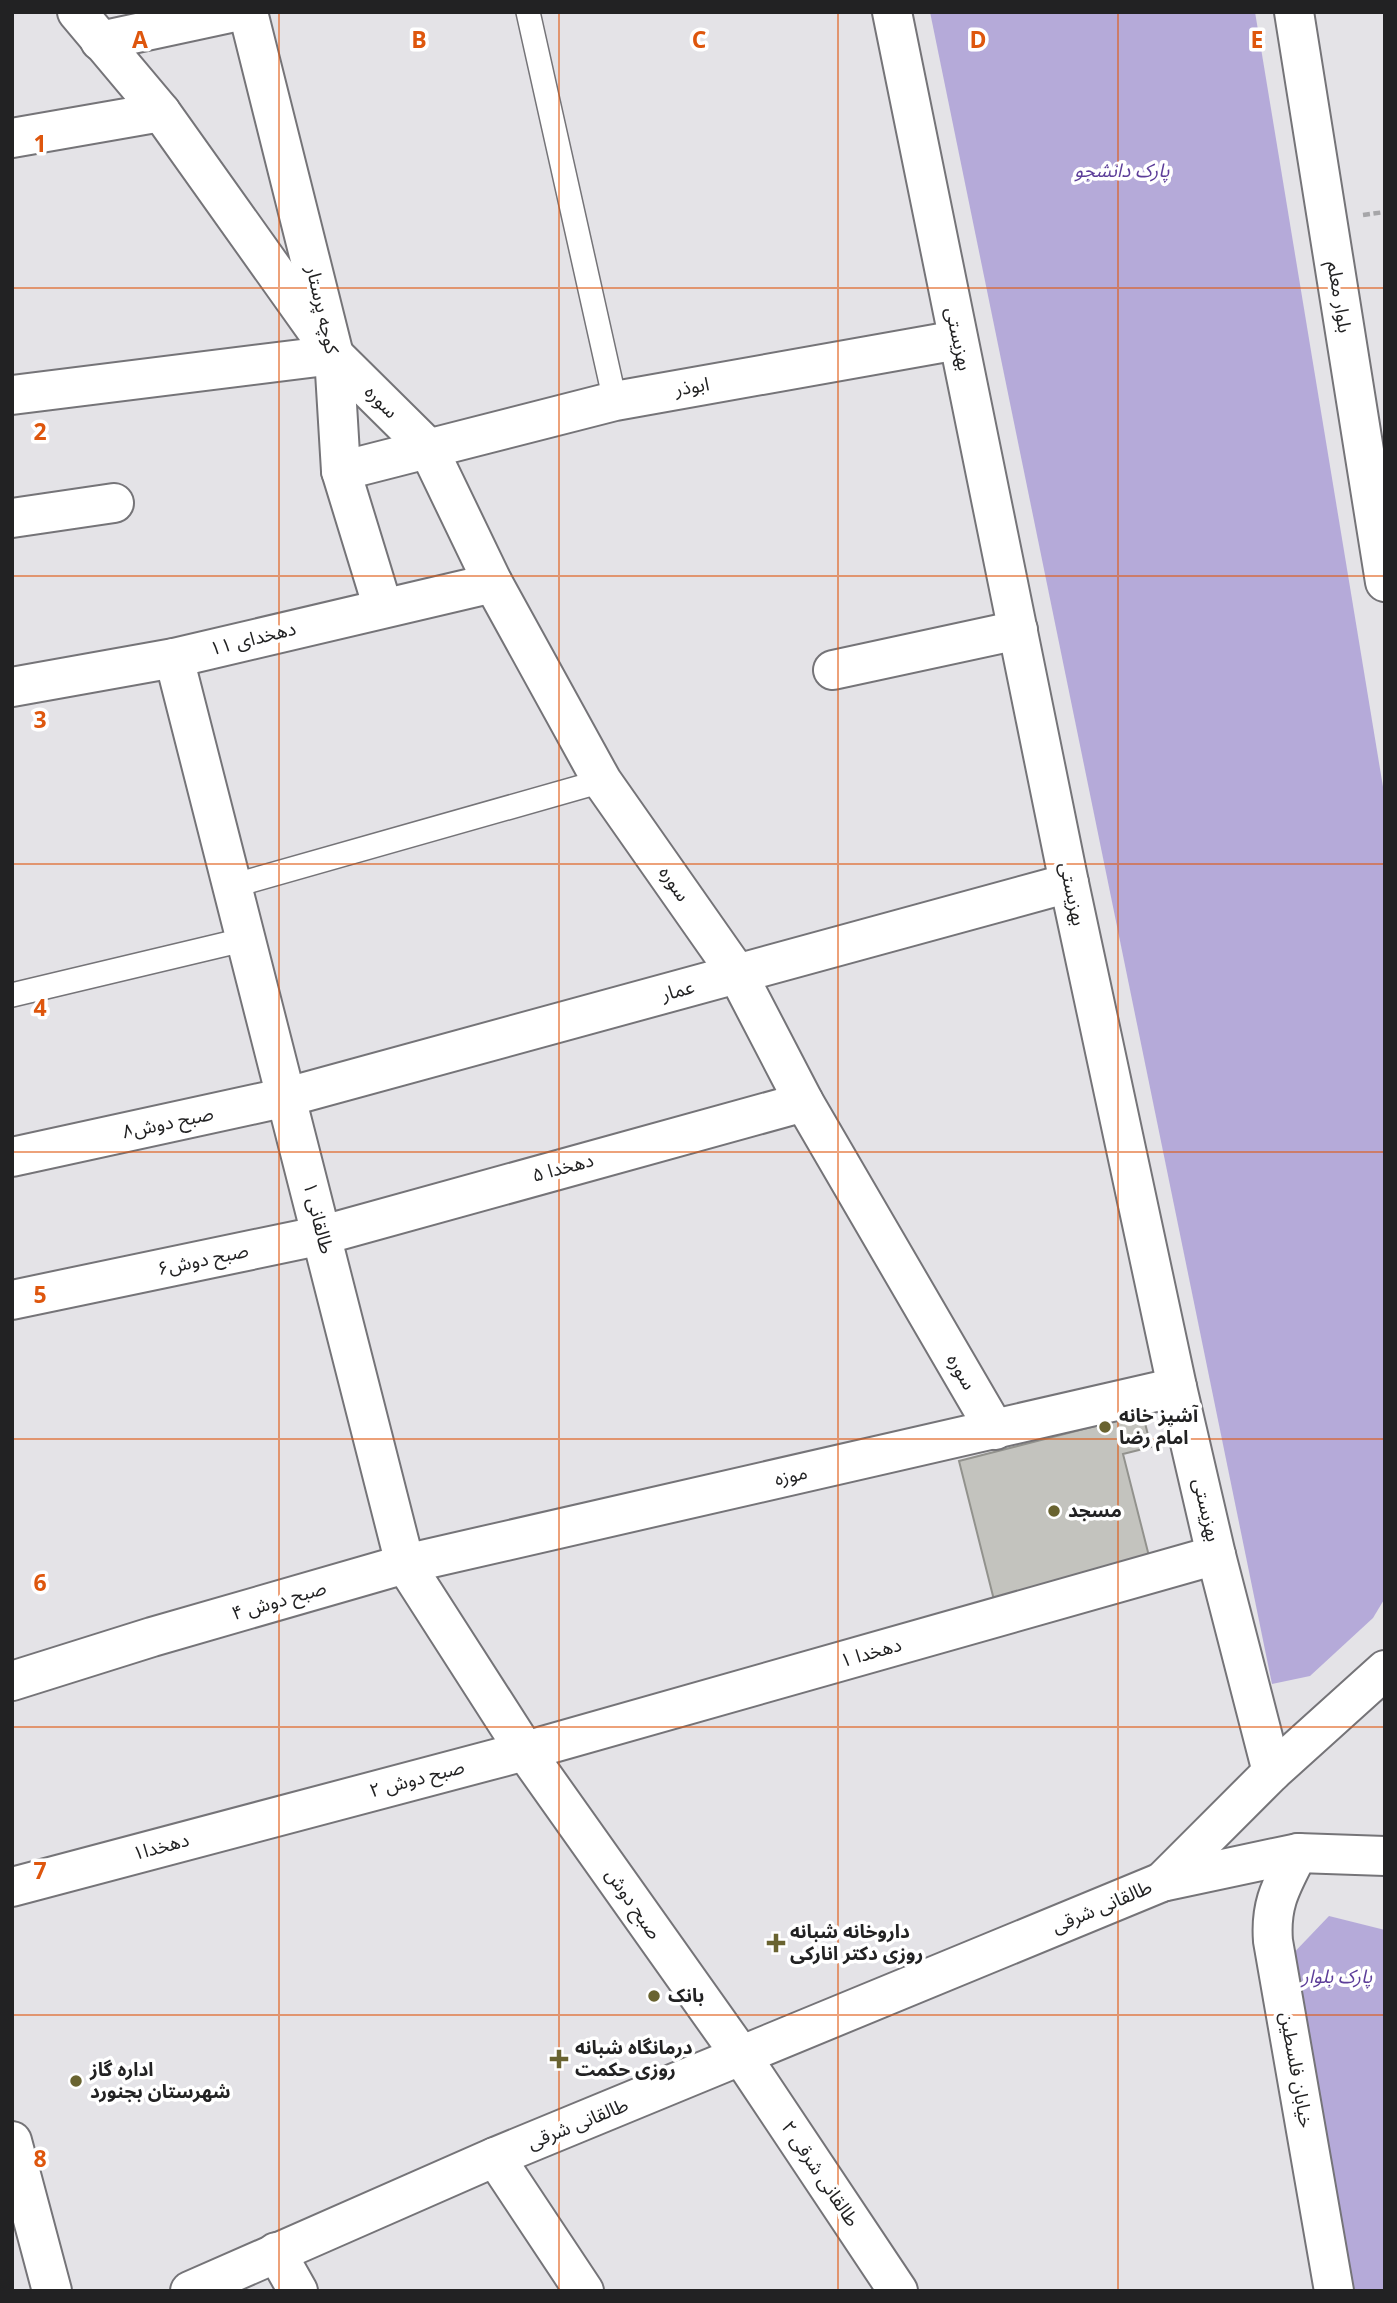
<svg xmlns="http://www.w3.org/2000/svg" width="1397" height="2303" viewBox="0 0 1397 2303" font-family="Georgia,'Noto Sans Arabic',serif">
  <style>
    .green { fill: #b5aad9 }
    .building { fill: #c3c3be; stroke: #92928d; stroke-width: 2 }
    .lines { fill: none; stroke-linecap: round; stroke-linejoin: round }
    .service-casing { stroke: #757478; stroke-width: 26 }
    .minor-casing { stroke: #757478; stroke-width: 42 }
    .tertiary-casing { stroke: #757478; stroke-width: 42 }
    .secondary-casing { stroke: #757478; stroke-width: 42 }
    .primary-casing { stroke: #757478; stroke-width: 42 }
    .path { stroke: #a6a6a9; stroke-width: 4.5; stroke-dasharray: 7 3.5; stroke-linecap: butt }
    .service { stroke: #fff; stroke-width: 23 }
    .minor { stroke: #fff; stroke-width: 38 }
    .tertiary { stroke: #fff; stroke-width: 38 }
    .secondary { stroke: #fff; stroke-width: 38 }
    .primary { stroke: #fff; stroke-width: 38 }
    .grid { fill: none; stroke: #de560d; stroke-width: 2; stroke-opacity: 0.55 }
    .poi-dot { fill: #696330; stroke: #fff; stroke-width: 2.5 }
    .labels { text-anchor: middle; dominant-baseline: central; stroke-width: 7; stroke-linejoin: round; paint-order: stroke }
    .park-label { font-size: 19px; font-style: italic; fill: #5d3e99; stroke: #fff }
    .street-label { font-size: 19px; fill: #222223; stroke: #fff }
    .poi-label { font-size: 19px; font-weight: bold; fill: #222223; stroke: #fff; text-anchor: start }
    .grid-label { font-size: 23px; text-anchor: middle; font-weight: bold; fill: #de560d; stroke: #fff; stroke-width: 7; stroke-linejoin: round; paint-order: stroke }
  </style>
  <rect width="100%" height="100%" fill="#e4e3e7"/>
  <!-- green -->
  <g class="green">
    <path d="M930,12H1255L1385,799V1598L1373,1618L1310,1676L1272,1684Z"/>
    <path d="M1329,1916L1385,1930V2291H1344L1286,1961Z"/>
  </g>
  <!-- building -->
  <path class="building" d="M1141,1407L1151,1447L1123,1454L1150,1560L994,1600L959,1461L1107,1423L1105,1416Z"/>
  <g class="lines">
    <defs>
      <g id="service">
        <path d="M528,12L615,401"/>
        <path d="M232,886L602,781"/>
        <path d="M12,995L247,939"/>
      </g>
      <g id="minor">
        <path d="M77,12L161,112L334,355L428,448L493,583L602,781L738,975L804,1102L995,1430"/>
        <path d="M248,12L334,355L341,471L383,608"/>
        <path d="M100,41L235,12"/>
        <path d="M12,138L161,112"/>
        <path d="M12,395L334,355"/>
        <path d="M341,471L615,401L958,340"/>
        <path d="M12,518L114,503"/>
        <path d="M174,658L405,1564L525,1751L742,2057L898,2291"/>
        <path d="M833,670L1018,630"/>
        <path d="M12,687L174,658L493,583"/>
        <path d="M12,1157L287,1097L1069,883"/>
        <path d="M12,1300L323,1235L804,1102"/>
        <path d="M12,1681L152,1637L405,1564L1177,1387"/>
        <path d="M12,1887L525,1751L1216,1555"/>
        <path d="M12,2141L52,2291"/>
        <path d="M495,2157L584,2291"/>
        <path d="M276,2252L298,2291"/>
      </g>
      <g id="tertiary">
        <path d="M892,12L1069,883L1177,1387L1216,1555L1272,1772"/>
        <path d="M1298,1853C1282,1885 1270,1903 1273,1941L1334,2291"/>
      </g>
      <g id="secondary">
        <path d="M1162,1882L1272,1772L1385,1670"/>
        <path d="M190,2291L495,2157L1162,1882L1298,1853L1385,1856"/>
      </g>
      <path id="primary" d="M1294,12L1385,582"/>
    </defs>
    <!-- service casing -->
    <use href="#service" class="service-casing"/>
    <!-- minor casing -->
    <use href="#minor" class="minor-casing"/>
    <!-- tertiary casing -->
    <use href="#tertiary" class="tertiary-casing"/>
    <!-- secondary casing -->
    <use href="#secondary" class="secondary-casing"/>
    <!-- primary casing -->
    <use href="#primary" class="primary-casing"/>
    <!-- path -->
    <path class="path" d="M1363,215L1385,212"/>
    <!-- service -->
    <use href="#service" class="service"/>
    <!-- minor -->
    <use href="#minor" class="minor"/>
    <!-- tertiary -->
    <use href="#tertiary" class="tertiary"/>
    <!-- secondary -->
    <use href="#secondary" class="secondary"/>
    <!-- primary -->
    <use href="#primary" class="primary"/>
  </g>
  <!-- grid -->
  <path class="grid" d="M279,12V2291M559,12V2291M838,12V2291M1118,12V2291M12,288H1385M12,576H1385M12,864H1385M12,1152H1385M12,1439H1385M12,1727H1385M12,2015H1385"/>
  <!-- markers -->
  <g class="poi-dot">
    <circle cx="1105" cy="1427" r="7"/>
    <circle cx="1054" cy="1511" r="7"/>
    <path d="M772.5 1932.5h7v7h7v7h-7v7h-7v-7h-7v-7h7z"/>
    <circle cx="654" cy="1996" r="7"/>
    <path d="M555.5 2048.5h7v7h7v7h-7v7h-7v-7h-7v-7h7z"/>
    <circle cx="76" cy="2081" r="7"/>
  </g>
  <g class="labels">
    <!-- park labels -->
    <g class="park-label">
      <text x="1122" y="171">پارک دانشجو</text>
      <text x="1337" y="1977">پارک بلوار</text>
    </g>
    <!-- street labels -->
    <g class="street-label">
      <text transform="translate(1339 297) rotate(81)">بلوار معلم</text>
      <text transform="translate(322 310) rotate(77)">کوچه پرستار</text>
      <text transform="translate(958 339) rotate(78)">بهزیستی</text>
      <text transform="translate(692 387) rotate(-10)">ابوذر</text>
      <text transform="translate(381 402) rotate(45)">سوره</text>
      <text transform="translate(253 639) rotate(-14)">دهخدای ۱۱</text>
      <text transform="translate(674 884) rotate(55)">سوره</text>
      <text transform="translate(1072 894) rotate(78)">بهزیستی</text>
      <text transform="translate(678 991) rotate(-15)">عمار</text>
      <text transform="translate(168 1123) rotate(-12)">صبح دوش۸</text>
      <text transform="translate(563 1168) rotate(-15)">دهخدا ۵</text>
      <text transform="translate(318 1218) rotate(76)">طالقانی ۱</text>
      <text transform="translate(203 1260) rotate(-12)">صبح دوش۶</text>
      <text transform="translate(961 1372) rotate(60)">سوره</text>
      <text transform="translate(791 1476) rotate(-13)">موزه</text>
      <text transform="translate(1206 1510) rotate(77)">بهزیستی</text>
      <text transform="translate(279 1601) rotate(-16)">صبح دوش ۴</text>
      <text transform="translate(871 1653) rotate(-16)">دهخدا ۱</text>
      <text transform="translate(417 1779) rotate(-15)">صبح دوش ۲</text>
      <text transform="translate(161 1847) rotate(-15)">دهخدا۱</text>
      <text transform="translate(633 1904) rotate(55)">صبح دوش</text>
      <text transform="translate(1102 1907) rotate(-23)">طالقانی شرقی</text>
      <text transform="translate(1296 2070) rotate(80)">خیابان فلسطین</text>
      <text transform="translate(578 2124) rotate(-22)">طالقانی شرقی</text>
      <text transform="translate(820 2174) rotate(56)">۲ طالقانی شرقی</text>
    </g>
    <!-- poi labels -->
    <g class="poi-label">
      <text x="1119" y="1416">آشپز خانه<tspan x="1119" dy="22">امام رضا</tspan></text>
      <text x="1068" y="1511">مسجد</text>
      <text x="790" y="1932">داروخانه شبانه<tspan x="790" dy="22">روزی دکتر انارکی</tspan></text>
      <text x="668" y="1996">بانک</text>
      <text x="575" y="2048">درمانگاه شبانه<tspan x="575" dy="22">روزی حکمت</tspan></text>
      <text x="90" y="2070">اداره گاز<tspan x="90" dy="22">شهرستان بجنورد</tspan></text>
    </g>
  </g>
  <g class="grid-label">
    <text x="140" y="48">A</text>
    <text x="419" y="48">B</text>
    <text x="699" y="48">C</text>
    <text x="978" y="48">D</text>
    <text x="1257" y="48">E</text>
    <text x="40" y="152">1</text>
    <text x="40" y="440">2</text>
    <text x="40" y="728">3</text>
    <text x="40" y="1016">4</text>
    <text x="40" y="1303">5</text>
    <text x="40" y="1591">6</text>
    <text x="40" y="1879">7</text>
    <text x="40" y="2167">8</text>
  </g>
  <!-- border -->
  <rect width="1397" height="2303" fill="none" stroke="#222223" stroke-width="28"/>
</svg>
